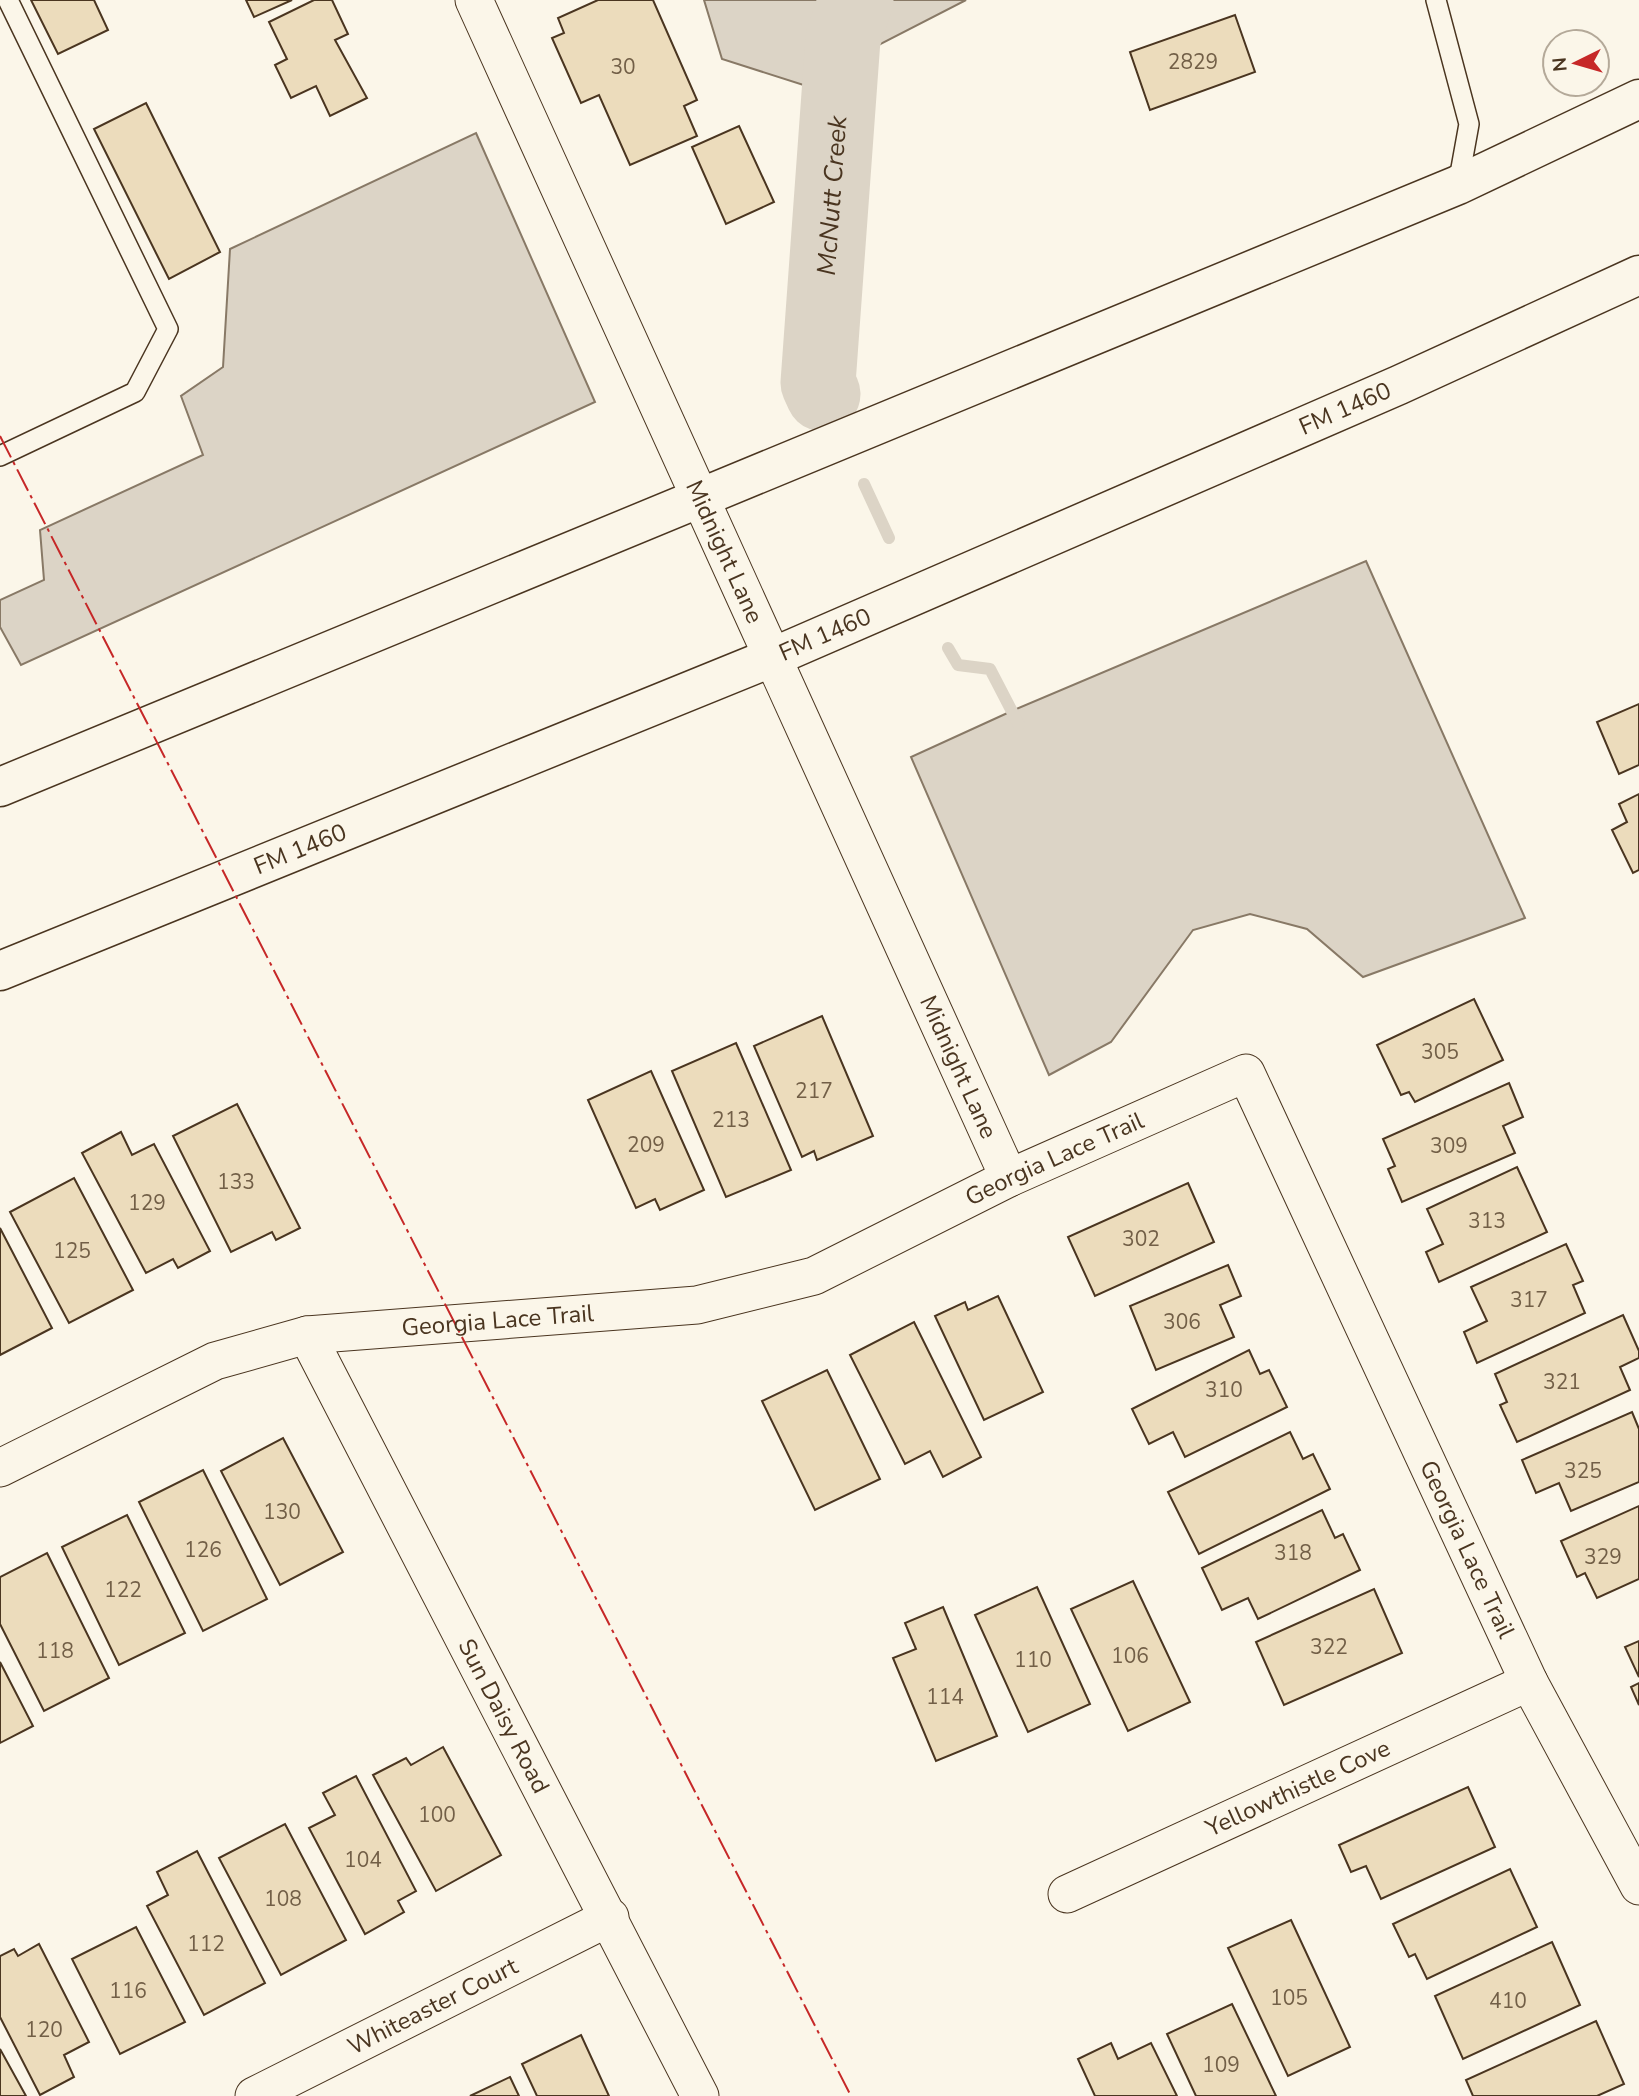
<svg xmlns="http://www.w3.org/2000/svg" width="1639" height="2096" viewBox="0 0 1639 2096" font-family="'Nunito Sans',sans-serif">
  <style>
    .water { fill: #dcd4c6; stroke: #887966; stroke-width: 2 }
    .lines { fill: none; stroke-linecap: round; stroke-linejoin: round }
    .stream { stroke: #dcd4c6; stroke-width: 12 }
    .river { stroke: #dcd4c6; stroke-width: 75 }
    .building { fill: #ecdcbc; stroke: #4a3520; stroke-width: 2 }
    .service-casing { stroke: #4a3520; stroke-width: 22 }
    .minor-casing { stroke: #4a3520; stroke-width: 39 }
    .secondary-casing { stroke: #4a3520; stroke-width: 41 }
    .service { stroke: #fbf6e9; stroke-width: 19 }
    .minor { stroke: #fbf6e9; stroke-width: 37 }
    .secondary { stroke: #fbf6e9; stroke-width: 38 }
    .power { stroke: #c62828; stroke-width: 2; stroke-dasharray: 24 5 3.5 5; stroke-linecap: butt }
    .labels { text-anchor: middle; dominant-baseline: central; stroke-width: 5; stroke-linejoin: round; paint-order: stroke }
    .number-label { font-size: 21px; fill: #725f47 }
    .street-label { font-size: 24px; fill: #4a3520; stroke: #fbf6e9 }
    .water-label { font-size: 26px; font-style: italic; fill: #4a3520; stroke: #fbf6e9 }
  </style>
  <rect width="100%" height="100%" fill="#fbf6e9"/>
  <!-- water -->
  <g class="water">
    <path d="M704,0H966L853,58L848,243L813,262V88L722,59Z"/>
    <path d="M476,133L595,402L21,665L0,627V600L44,580L40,530L203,455L181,396L223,367L230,249Z"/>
    <path d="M1366,561L1525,918L1363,977L1307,929L1250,914L1193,930L1111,1042L1049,1075L911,757L1014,710Z"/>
  </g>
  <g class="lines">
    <!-- stream -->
    <g class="stream">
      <path d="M864,484L889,538"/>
      <path d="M948,648L958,665L990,669L1019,725"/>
    </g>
    <!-- river -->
    <path class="river" id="s1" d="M823,394L818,383L843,39L856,0"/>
  </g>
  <!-- building -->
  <g class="building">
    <path d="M31,0H94L108,30L58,54Z"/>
    <path d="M246,0H292L254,17Z"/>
    <path d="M314,0H332L348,34L335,40L367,98L330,116L316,86L291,98L275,65L287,59L269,22Z"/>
    <path d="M598,0H653L697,100L684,106L697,136L630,165L599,95L581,103L552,38L564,33L558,18Z"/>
    <path d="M1235,15L1255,72L1150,110L1130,52Z"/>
    <path d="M146,103L220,252L169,279L94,129Z"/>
    <path d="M739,126L774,202L726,224L692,147Z"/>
    <path d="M1639,704V765L1619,774L1597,722Z"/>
    <path d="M1639,794V870L1633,873L1612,830L1627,822L1619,804Z"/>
    <path d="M1474,999L1503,1060L1415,1102L1409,1092L1401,1095L1377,1045Z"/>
    <path d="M822,1016L873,1136L817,1160L814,1151L802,1157L754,1046Z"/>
    <path d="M736,1043L791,1170L726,1197L672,1071Z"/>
    <path d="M651,1071L704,1190L660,1210L655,1199L636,1208L588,1100Z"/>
    <path d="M1509,1083L1523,1117L1503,1126L1515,1153L1402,1202L1388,1169L1395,1166L1383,1139Z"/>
    <path d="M237,1104L300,1228L276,1240L272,1232L231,1252L173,1136Z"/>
    <path d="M121,1132L132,1155L154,1144L210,1251L178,1268L173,1259L146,1273L82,1153Z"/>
    <path d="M1517,1167L1547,1232L1439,1282L1426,1252L1443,1244L1427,1209Z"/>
    <path d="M74,1178L133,1290L69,1323L10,1212Z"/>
    <path d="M1188,1183L1214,1242L1095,1296L1068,1237Z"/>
    <path d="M0,1228L52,1328L0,1355Z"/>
    <path d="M1566,1244L1583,1281L1573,1285L1585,1313L1477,1363L1464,1332L1487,1321L1471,1287Z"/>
    <path d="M1228,1265L1241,1296L1220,1305L1234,1337L1156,1370L1130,1306Z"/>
    <path d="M998,1296L1043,1392L984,1420L935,1316L965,1302L968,1310Z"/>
    <path d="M1623,1315L1639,1351V1358L1620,1367L1630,1390L1517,1442L1500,1405L1507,1402L1495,1374Z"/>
    <path d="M914,1322L981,1457L943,1477L930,1451L905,1464L850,1355Z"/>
    <path d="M1249,1350L1260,1374L1269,1370L1287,1407L1185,1457L1173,1432L1149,1444L1132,1409Z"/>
    <path d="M827,1370L880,1479L815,1510L762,1401Z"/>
    <path d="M1632,1412L1639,1429V1482L1571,1511L1559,1483L1536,1493L1522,1460Z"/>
    <path d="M1290,1432L1303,1459L1313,1454L1330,1489L1199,1554L1168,1492Z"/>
    <path d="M283,1438L343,1552L280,1585L221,1471Z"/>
    <path d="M203,1470L267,1599L203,1631L139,1502Z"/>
    <path d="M1639,1506V1579L1597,1598L1585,1573L1577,1577L1561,1541Z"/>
    <path d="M1322,1510L1335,1538L1343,1534L1360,1570L1258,1619L1248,1598L1222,1610L1202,1568Z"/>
    <path d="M127,1515L185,1633L119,1665L62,1547Z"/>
    <path d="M47,1553L109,1678L44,1711L0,1624V1577Z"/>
    <path d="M1133,1581L1190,1702L1128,1731L1071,1609Z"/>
    <path d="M1037,1587L1090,1704L1028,1732L975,1615Z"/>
    <path d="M1374,1589L1402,1653L1284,1705L1256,1642Z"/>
    <path d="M943,1607L997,1736L936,1761L893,1658L916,1649L905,1623Z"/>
    <path d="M1639,1641V1677L1625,1647Z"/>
    <path d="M0,1662L33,1726L0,1743Z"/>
    <path d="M1639,1683V1705L1631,1687Z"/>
    <path d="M443,1747L501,1855L436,1891L373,1775L406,1758L411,1765Z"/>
    <path d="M356,1776L416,1891L398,1901L404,1912L365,1934L309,1828L335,1815L323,1793Z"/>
    <path d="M1468,1787L1495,1847L1381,1899L1366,1866L1351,1872L1339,1845Z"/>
    <path d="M285,1824L346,1940L281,1975L219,1858Z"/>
    <path d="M197,1851L265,1983L204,2015L147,1906L168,1895L157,1872Z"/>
    <path d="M1510,1869L1537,1927L1427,1979L1415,1954L1409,1957L1393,1924Z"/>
    <path d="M1291,1920L1350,2047L1288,2076L1228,1948Z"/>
    <path d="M136,1927L185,2022L120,2054L72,1959Z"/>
    <path d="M1552,1942L1580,2005L1463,2059L1435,1996Z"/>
    <path d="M39,1944L89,2042L64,2055L74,2077L40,2095L0,2017V1956L14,1949L18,1956Z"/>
    <path d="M1232,2004L1276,2096H1196L1167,2034Z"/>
    <path d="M1596,2021L1624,2084L1597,2096H1473L1466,2080Z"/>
    <path d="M581,2035L609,2096H537L522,2064Z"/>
    <path d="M1111,2043L1118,2059L1151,2043L1177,2096H1095L1078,2059Z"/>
    <path d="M0,2049L26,2096H0Z"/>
    <path d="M510,2077L519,2096H470Z"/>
  </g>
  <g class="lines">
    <defs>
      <g id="service">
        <path d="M1436,0L1469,124L1458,185"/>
        <path d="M0,456L135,392L168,329L8,0"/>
      </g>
      <g id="minor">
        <path id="s2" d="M474,0L1009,1178"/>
        <path id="s3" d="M307,1335L700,2096"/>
        <path id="s4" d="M0,1468L215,1361L307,1335L697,1305L814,1276L1009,1178L1246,1073L1529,1682L1639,1886"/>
        <path id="s5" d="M1067,1894L1529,1682"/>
        <path id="s6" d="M254,2096L610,1917"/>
      </g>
      <g id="secondary">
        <path d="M0,787L1458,185L1639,99"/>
        <path id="s7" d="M0,971L773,657L1399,385L1639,275"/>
      </g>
    </defs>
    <!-- service casing -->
    <use href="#service" class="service-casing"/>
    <!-- minor casing -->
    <use href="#minor" class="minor-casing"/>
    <!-- secondary casing -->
    <use href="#secondary" class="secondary-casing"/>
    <!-- service -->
    <use href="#service" class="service"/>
    <!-- minor -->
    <use href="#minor" class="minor"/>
    <!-- secondary -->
    <use href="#secondary" class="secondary"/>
    <!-- power -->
    <path class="power" d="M0,436L851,2096"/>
  </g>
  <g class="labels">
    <!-- number labels -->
    <g class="number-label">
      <text x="1193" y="62">2829</text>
      <text x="623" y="67">30</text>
      <text x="1440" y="1052">305</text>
      <text x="814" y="1091">217</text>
      <text x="731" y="1120">213</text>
      <text x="646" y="1145">209</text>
      <text x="1449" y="1146">309</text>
      <text x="236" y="1182">133</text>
      <text x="147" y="1203">129</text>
      <text x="1487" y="1221">313</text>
      <text x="1141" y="1239">302</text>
      <text x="72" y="1251">125</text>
      <text x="1529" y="1300">317</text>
      <text x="1182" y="1322">306</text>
      <text x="1562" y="1382">321</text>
      <text x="1224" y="1390">310</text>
      <text x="1583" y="1471">325</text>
      <text x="282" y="1512">130</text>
      <text x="203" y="1550">126</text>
      <text x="1293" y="1553">318</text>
      <text x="1603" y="1557">329</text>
      <text x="123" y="1590">122</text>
      <text x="1329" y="1647">322</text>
      <text x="55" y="1651">118</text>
      <text x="1130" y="1656">106</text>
      <text x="1033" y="1660">110</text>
      <text x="945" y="1697">114</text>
      <text x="437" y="1815">100</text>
      <text x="363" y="1860">104</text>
      <text x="283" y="1899">108</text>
      <text x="206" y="1944">112</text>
      <text x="128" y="1991">116</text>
      <text x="1289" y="1998">105</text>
      <text x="1508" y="2001">410</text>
      <text x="44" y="2030">120</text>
      <text x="1221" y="2065">109</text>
    </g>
    <!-- street labels -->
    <g class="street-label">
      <text stroke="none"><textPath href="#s7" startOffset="1458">FM 1460</textPath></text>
      <text stroke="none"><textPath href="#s2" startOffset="606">Midnight Lane</textPath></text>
      <text stroke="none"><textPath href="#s7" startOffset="891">FM 1460</textPath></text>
      <text stroke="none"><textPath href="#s7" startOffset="324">FM 1460</textPath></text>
      <text stroke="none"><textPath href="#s2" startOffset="1172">Midnight Lane</textPath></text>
      <text stroke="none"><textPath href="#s4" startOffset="1115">Georgia Lace Trail</textPath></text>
      <text stroke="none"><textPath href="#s4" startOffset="527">Georgia Lace Trail</textPath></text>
      <text stroke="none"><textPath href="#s4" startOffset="1850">Georgia Lace Trail</textPath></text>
      <text stroke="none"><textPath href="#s3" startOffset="429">Sun Daisy Road</textPath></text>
      <text stroke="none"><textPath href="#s5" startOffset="254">Yellowthistle Cove</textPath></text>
      <text stroke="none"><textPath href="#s6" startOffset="200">Whiteaster Court</textPath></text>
    </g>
    <!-- water labels -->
    <g class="water-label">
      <text stroke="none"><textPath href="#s1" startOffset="200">McNutt Creek</textPath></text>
    </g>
  </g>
  <!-- north arrow -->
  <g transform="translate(1576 63) rotate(265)"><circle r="33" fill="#fbf6e9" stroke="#b4a999" stroke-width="2"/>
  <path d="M0-5L12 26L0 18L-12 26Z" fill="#c62828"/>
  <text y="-10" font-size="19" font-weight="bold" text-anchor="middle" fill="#4a3520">N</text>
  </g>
</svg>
